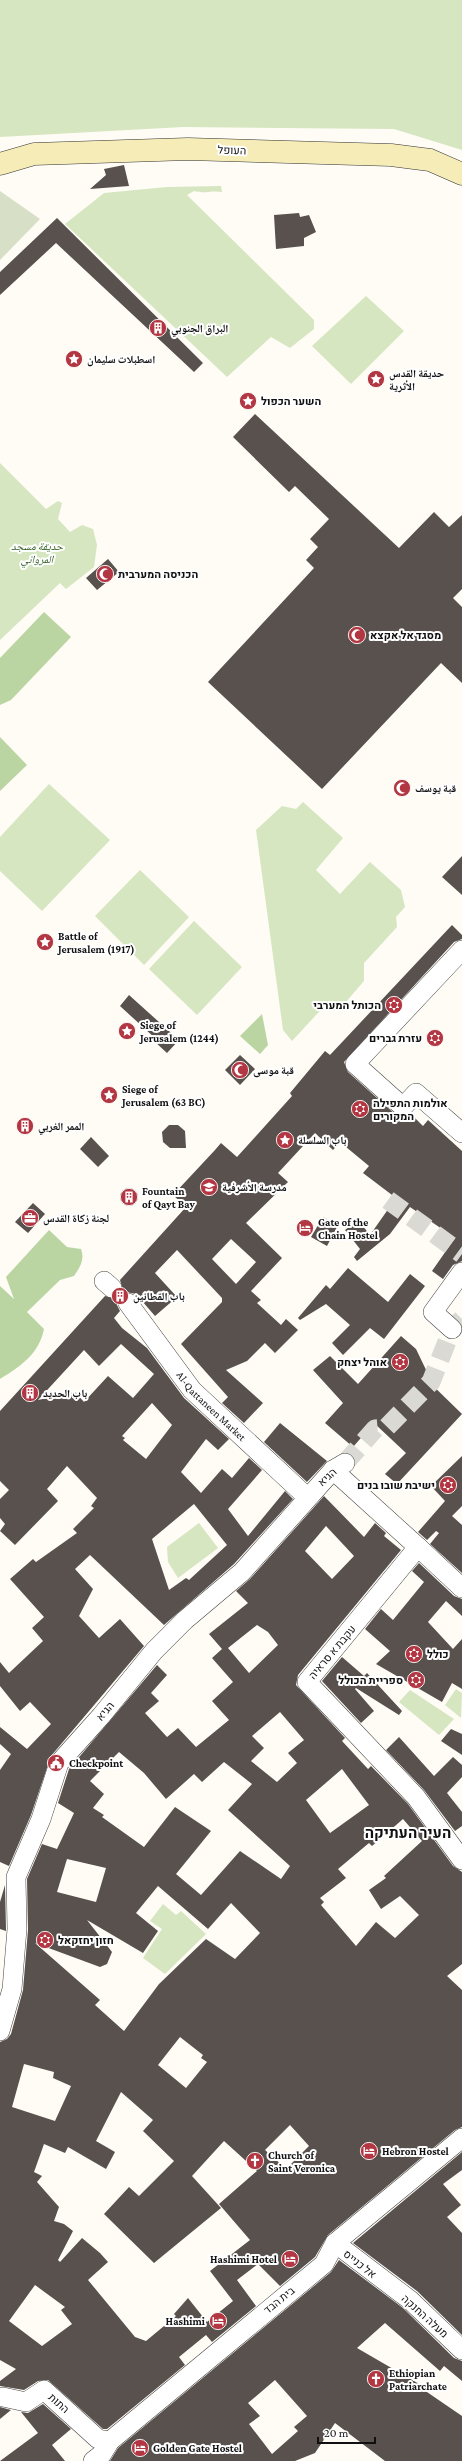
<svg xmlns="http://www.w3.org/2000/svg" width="462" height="2461" viewBox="0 0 462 2461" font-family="'Crimson Pro','Noto Naskh Arabic',Heebo,serif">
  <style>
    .green { fill: #d6e6c1 }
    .forest { fill: #bbd5a2 }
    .cemetery { fill: #d8dfc7 }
    .building { fill: #58514e; fill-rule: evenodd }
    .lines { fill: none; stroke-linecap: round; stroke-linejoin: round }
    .street-tunnel { stroke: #dad9d3; stroke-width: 19; stroke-dasharray: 19 10; stroke-linecap: butt }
    .street-casing { stroke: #434343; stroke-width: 20 }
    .secondary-casing { stroke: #323232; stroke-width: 23 }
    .street { stroke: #fff; stroke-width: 19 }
    .secondary { stroke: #f6ecb8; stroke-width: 22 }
    .labels { text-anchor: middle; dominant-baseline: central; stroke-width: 4; stroke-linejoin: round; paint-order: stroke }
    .street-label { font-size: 11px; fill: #101010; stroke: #fff }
    .poi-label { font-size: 11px; font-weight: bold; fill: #101010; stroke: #fff; text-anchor: start }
    .park-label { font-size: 11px; font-style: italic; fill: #366227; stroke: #fff }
    .district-label { font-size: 15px; font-weight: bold; fill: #101010; stroke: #fff }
  </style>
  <rect width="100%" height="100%" fill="#fefcf5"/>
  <!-- green -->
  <g class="green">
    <path d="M0,0H462V150L394,129L183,127L0,137Z"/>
    <path d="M221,186L222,192C212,190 203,194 194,191L187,195L314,320V329L290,348L271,337L227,377L65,224L104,193L167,187Z"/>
    <path d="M366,296L404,331L351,384L312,346Z"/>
    <path d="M0,463L46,509L58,501L62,503L58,519L70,532L82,525L93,529L97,545L94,567L66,589L60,583L0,640Z"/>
    <path d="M49,784L110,840L42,911L0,871V837Z"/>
    <path d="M303,802L343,838L316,870L340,894L370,862L401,890L405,907L396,917L397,927L364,963V981L338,1011L328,1002L292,1041L283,1030L256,830L282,806L296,809Z"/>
    <path d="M140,870L189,917L144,965L95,916Z"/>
    <path d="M194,921L242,967L197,1015L149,969Z"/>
    <path d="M199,1523L218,1548L178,1578L168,1562L167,1547Z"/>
    <path d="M456,1689L462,1693L461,1718L445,1705Z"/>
    <path d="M410,1690L454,1719L439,1735L399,1702Z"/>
    <path d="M163,1904L176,1915L181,1911L206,1934L165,1974L143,1958L162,1929L150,1921Z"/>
  </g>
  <!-- forest -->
  <g class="forest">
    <path d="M44,612L71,637L11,700L0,705V658Z"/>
    <path d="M0,737L27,765L0,791Z"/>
    <path d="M262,1014L268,1045L260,1054L240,1036Z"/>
    <path d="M49,1230L67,1247L81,1249C85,1260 80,1267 74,1276L60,1280L27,1312L44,1329C39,1354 21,1366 0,1379V1286L14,1299L6,1277Z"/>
  </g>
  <!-- cemetery -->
  <path class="cemetery" d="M0,191L40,219L0,260Z"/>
  <!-- building -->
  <g class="building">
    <path d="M124,165L129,186L90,189L106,175L104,169Z"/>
    <path d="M299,213L300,217L309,215L316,232L304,238V246L276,249L274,215Z"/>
    <path d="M57,218L203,363L194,372L56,243L0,295V272Z"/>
    <path d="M255,414L399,548L434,512L449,527L462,515V589L453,598L462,607V683L441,663L322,789L208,682L314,568L306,560L318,547L310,539L329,519L295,486L289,492L233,437Z"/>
    <path d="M108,559L119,572L97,590L86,578Z"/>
    <path d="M462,856V895L442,877Z"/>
    <path d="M452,925L462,935V939L454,942L344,1062L348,1072L396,1115L401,1118L411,1114L423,1126L428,1120L462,1151V1261L453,1265L443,1279L432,1271L455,1238L410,1207L390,1234L357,1261L354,1257L360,1249L345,1230L358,1220L370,1235L396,1198L363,1173L369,1166L340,1142L333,1150L315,1133L278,1173L288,1182L246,1223L282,1258L251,1291L261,1300L257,1303L281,1325L286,1319L298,1330L275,1353L265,1343L247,1361L226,1370L263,1403L244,1423L222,1403L228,1397L181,1344L222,1302V1298L177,1250L155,1273L177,1297L155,1316L136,1294L126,1292L118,1298L117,1305L120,1311L114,1318L122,1328L147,1348L184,1398L229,1439L218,1450L206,1439L181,1472L201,1493L222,1469L232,1478L249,1458L262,1470L228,1509L248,1536L285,1491L293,1499L234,1564L164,1625L90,1555L75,1569L93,1589L79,1616L99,1638L120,1619L144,1646L51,1756L31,1815L9,1866L0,1862V1770L11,1754L0,1744V1727L27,1749L51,1724L30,1702L20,1711L0,1686V1662L9,1673L43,1641L32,1628L44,1617L10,1579L33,1559L36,1562L77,1533L73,1529L94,1508L91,1506L97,1498L67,1466L47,1489L58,1501L15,1545L0,1531L5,1524L0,1518V1499L9,1490L0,1481V1411L105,1296L115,1298L120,1295L123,1290L120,1280L186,1207L173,1195L215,1150L221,1143L237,1157L292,1096L290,1093L325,1051L330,1055ZM231,1239L256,1262L236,1284L212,1259ZM121,1344L154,1374L133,1398L108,1376L84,1402L75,1392L38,1400L84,1350L99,1366ZM152,1403L172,1425L146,1459L123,1440L125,1438L122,1436ZM194,1504L227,1545L189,1580L186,1578L169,1590L152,1539Z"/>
    <path d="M129,995L179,1040L167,1053L154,1041L156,1039L120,1006Z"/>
    <path d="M240,1055L255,1069L240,1085L225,1070Z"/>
    <path d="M169,1125H178L185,1131L186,1148H170L163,1142L162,1132Z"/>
    <path d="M91,1137L109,1156L98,1167L80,1149Z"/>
    <circle cx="129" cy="1197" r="9"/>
    <path d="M33,1203L45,1214L28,1233L15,1222Z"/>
    <path d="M323,1217L338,1225L327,1246L311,1237Z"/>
    <path d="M348,1268L388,1302L410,1274L425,1286L384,1339L370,1328L343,1355L332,1343L350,1325L326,1304L300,1320L298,1318L326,1285L330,1289Z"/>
    <path d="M401,1336L416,1349L428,1374L425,1378L462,1414L397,1484L385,1474L406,1453L374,1423L353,1447L325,1423L343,1403L313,1370L330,1356L358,1384Z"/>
    <path d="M280,1423L327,1461L307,1482L264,1442Z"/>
    <path d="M462,1456V1506L452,1516L462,1525V1573L430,1544L439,1533L436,1531L427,1540L418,1532L445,1501L431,1486Z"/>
    <path d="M324,1496L364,1537L375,1523L386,1533L384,1536L401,1550L298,1675L296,1685L345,1738L342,1741L368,1769L371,1766L408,1804L453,1866L462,1872V1964L447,1976L462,1990V2127L455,2130L328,2235L315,2257L280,2286L258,2264L237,2280L256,2306L212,2342L206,2335L179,2357L185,2365L107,2429H103L48,2380L38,2381L24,2390L0,2386V2381L16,2369L0,2360V2042L7,2039L11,2034L23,1990L28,1930L27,1879L42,1844L57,1849L74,1813L58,1803L69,1769L157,1665L167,1675L151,1693L159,1701L145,1713L167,1737L178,1728L196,1747L229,1720L212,1701L233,1682L212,1658L222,1649L209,1634L248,1603L236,1591L250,1579ZM326,1526L354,1556L332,1579L305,1551ZM257,1625L268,1632L278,1645L249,1673L228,1648ZM280,1712L304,1740L288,1753L297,1763L277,1782L251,1761L264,1748L252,1736ZM119,1752L144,1773L166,1799L194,1774L202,1782L224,1762L252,1784L228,1810L290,1866L281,1879L240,1851L201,1895L176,1874L211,1831L175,1807L144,1847L102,1817L104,1815L93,1808L104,1794L90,1781ZM342,1769L369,1805L330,1833L306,1800ZM403,1819L422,1841L384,1876L386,1878L369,1890L381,1909L400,1896L419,1915L395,1938L376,1922L356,1946L321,1905L324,1902L320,1898L346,1878L338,1869L369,1843L372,1846ZM67,1859L106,1868L96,1902L57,1892ZM158,1886L208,1929L231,1903L260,1933L235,1959L206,1939L159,1984L124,2031L95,2005L100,2000L35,1943L100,1967L107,1964L112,1952L87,1920L143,1953L158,1931L136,1913ZM180,2037L203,2055L201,2058L207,2062L186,2088L158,2065ZM24,2064L54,2072L53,2078L71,2086L55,2121L12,2107ZM121,2092L153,2120L143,2131L174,2161L139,2196L129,2187L104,2214L154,2263L221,2208L192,2176L224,2141L257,2171L219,2204L250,2240L210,2271L233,2301L207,2322L188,2298L174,2314L176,2316L146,2341L135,2337L88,2280L108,2262L100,2253L82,2238L60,2262L58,2260L73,2231L64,2224L54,2221L59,2207L37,2182L42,2176L34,2172L44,2144L65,2153L68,2147L106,2169L115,2152L96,2141ZM290,2125L309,2146L286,2169L265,2150ZM35,2285L65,2307L61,2310L72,2324L42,2346L9,2321Z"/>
    <path d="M419,1563L454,1596L462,1599V1616L446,1601L428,1622L453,1649L462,1639V1689L452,1683L442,1702L376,1664L390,1651L365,1629L381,1609L393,1620L424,1582L412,1571Z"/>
    <path d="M342,1657L364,1676L367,1673L402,1711L399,1715L356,1688L355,1689L374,1711L361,1723L322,1681Z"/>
    <path d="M451,1729L462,1734V1755L441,1741Z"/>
    <path d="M399,1737L434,1776L453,1757L462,1765V1777L447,1793L462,1812V1826L455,1831L424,1790L386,1750Z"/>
    <path d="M5,1885L6,1929V1931L0,1929V1902Z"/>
    <path d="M462,2152V2170L443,2184L461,2205L447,2217L462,2233V2335L417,2291L353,2243Z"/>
    <path d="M339,2260L403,2308L454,2358L462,2361V2381L444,2366L440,2371L385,2323L357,2348L426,2388L424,2390L462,2416V2461H385L335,2423L315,2453L295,2461H110L118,2448L331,2272ZM275,2380L307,2416L294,2427L298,2431L272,2454L249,2424L260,2416L248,2403Z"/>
    <path d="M43,2404L71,2429L52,2445L65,2461H0L38,2433L21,2412L28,2413Z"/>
    <path d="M0,2407L11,2410L0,2419Z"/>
  </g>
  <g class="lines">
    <!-- street-tunnel -->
    <g class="street-tunnel">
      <path d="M388,1200L462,1254"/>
      <path d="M345,1463L375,1429L386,1428L431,1382L452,1329L462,1319"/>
    </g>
    <defs>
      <g id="street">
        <path d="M462,950L355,1064L403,1107L416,1093L462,1133"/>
        <path d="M104,1281L112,1288"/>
        <path id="s1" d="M128,1303L192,1390L307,1497"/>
        <path d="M452,1329L433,1312L462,1272"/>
        <path d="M333,1470L418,1547L307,1682L416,1797L462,1860"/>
        <path d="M418,1547L462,1588"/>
        <path d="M0,2031L12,1989L17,1929L16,1877L41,1819L59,1763L101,1716L154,1651L185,1620L242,1572L333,1470L345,1463"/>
        <path d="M335,2243L410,2300L462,2350"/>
        <path d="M3,2397L26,2402L44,2390L98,2439L110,2441"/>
        <path d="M93,2461L102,2454L110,2441L324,2264L335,2243L462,2138"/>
      </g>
      <path id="secondary" d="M0,164L34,154L188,149L391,155L430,160L462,174"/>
    </defs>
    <!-- street casing -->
    <use href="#street" class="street-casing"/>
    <!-- secondary casing -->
    <use href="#secondary" class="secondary-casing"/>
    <!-- street -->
    <use href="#street" class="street"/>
    <!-- secondary -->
    <use href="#secondary" class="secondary"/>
  </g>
  <!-- icons -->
  <defs>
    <symbol id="building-disc" viewBox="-11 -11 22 22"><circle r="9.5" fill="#b23743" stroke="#fff"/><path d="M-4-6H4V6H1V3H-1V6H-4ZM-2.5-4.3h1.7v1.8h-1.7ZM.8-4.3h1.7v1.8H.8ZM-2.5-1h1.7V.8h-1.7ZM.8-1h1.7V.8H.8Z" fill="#fff"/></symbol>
    <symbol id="sight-disc" viewBox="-11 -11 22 22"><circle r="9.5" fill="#b23743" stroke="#fff"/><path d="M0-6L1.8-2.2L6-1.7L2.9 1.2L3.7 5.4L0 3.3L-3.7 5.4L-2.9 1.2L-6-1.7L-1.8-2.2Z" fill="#fff"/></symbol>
    <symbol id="mosque-disc" viewBox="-11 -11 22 22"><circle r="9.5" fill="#b23743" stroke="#fff"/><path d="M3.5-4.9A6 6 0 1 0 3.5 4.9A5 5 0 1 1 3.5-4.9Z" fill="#fff"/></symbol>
    <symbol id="synagogue-disc" viewBox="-11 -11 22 22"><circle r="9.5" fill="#b23743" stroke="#fff"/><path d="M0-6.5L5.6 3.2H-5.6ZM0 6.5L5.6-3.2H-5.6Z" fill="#fff"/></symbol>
    <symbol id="school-disc" viewBox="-11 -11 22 22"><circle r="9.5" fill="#b23743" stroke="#fff"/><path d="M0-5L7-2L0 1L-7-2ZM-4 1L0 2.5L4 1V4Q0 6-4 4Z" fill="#fff"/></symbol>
    <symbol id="office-disc" viewBox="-11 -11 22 22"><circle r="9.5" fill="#b23743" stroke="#fff"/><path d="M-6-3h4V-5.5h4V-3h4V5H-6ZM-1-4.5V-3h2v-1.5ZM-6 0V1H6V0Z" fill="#fff"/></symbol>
    <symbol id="hotel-disc" viewBox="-11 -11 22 22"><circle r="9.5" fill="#b23743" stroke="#fff"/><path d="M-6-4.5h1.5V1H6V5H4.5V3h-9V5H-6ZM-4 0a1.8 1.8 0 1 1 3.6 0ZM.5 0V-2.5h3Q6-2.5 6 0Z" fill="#fff"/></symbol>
    <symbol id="civic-disc" viewBox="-11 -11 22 22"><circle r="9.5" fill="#b23743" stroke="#fff"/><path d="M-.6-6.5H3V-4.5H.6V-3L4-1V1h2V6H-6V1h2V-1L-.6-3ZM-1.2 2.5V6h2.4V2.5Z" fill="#fff"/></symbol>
    <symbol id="church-disc" viewBox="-11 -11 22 22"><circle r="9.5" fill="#b23743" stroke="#fff"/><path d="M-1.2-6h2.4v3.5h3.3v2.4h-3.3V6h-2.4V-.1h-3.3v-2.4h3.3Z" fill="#fff"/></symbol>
  </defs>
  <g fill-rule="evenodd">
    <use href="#building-disc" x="148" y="318" width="20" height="20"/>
    <use href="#sight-disc" x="64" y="349" width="20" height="20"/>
    <use href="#sight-disc" x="366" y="369" width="20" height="20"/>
    <use href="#sight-disc" x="238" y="391" width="20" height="20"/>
    <use href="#mosque-disc" x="95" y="564" width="20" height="20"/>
    <use href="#mosque-disc" x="347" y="625" width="20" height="20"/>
    <use href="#mosque-disc" x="392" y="778" width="20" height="20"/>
    <use href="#sight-disc" x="35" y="932" width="20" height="20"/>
    <use href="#synagogue-disc" x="384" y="995" width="20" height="20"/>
    <use href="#sight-disc" x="117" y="1021" width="20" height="20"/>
    <use href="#synagogue-disc" x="425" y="1028" width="20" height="20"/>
    <use href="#mosque-disc" x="230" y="1060" width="20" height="20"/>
    <use href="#sight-disc" x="99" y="1085" width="20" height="20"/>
    <use href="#synagogue-disc" x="350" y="1099" width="20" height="20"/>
    <use href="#building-disc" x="15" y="1116" width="20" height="20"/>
    <use href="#sight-disc" x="275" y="1130" width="20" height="20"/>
    <use href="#school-disc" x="199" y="1177" width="20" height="20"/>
    <use href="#building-disc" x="119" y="1187" width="20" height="20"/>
    <use href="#office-disc" x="20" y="1208" width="20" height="20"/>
    <use href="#hotel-disc" x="295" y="1218" width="20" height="20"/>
    <use href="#building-disc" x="110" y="1286" width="20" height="20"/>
    <use href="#synagogue-disc" x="390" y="1352" width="20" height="20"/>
    <use href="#building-disc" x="20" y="1383" width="20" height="20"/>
    <use href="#synagogue-disc" x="438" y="1475" width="20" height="20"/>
    <use href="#synagogue-disc" x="404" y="1644" width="20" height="20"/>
    <use href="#synagogue-disc" x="406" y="1670" width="20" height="20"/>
    <use href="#civic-disc" x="46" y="1753" width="20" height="20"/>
    <use href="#synagogue-disc" x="35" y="1930" width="20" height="20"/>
    <use href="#hotel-disc" x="359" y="2141" width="20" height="20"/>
    <use href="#church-disc" x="245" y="2151" width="20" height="20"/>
    <use href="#hotel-disc" x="280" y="2249" width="20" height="20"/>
    <use href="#hotel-disc" x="208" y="2311" width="20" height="20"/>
    <use href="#church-disc" x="366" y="2369" width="20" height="20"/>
    <use href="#hotel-disc" x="130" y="2438" width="20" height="20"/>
  </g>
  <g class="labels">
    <!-- street labels -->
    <g class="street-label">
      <text transform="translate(232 150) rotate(2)">העופל</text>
      <text stroke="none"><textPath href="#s1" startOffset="133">Al-Qattaneen Market</textPath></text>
      <text transform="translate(327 1477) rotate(-43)">הגיא</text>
      <text transform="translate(332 1652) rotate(-50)">עקבת א סראיה</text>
      <text transform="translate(105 1711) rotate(-50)">הגיא</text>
      <text transform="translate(360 2264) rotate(38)">אל כנייס</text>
      <text transform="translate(279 2300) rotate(-39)">בית הבד</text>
      <text transform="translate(425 2316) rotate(42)">מעלה החנקה</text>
      <text transform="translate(59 2403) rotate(42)">התות</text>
    </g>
    <!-- poi labels -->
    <g class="poi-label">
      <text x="171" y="328">البراق الجنوبي</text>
      <text x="87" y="359">اسطبلات سليمان</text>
      <text x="389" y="373">حديقة القدس<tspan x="389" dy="13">الأثرية</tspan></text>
      <text x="261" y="401">השער הכפול</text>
      <text x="118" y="574">הכניסה המערבית</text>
      <text x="370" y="635">מסגד אל אקצא</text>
      <text x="415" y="788">قبة يوسف</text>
      <text x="58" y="936">Battle of<tspan x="58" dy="13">Jerusalem (1917)</tspan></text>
      <text x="381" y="1005" text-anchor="end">הכותל המערבי</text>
      <text x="140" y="1025">Siege of<tspan x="140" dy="13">Jerusalem (1244)</tspan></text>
      <text x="422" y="1038" text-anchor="end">עזרת גברים</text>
      <text x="253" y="1070">قبة موسى</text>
      <text x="122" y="1089">Siege of<tspan x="122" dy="13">Jerusalem (63 BC)</tspan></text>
      <text x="373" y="1103">אולמות התפילה<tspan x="373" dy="13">המקורים</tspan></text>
      <text x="38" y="1126">الممر الغربي</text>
      <text x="298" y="1140">باب السلسلة</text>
      <text x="222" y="1187">مدرسة الأشرفية</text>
      <text x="142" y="1191">Fountain<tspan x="142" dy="13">of Qayt Bay</tspan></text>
      <text x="43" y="1218">لجنة زكاة القدس</text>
      <text x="318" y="1222">Gate of the<tspan x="318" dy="13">Chain Hostel</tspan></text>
      <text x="133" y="1296">باب القطانين</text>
      <text x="387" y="1362" text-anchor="end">אוהל יצחק</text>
      <text x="43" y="1393">باب الحديد</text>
      <text x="435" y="1485" text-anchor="end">ישיבת שובו בנים</text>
      <text x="427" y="1654">כולל</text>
      <text x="403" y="1680" text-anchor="end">ספריית הכולל</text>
      <text x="69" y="1763">Checkpoint</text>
      <text x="58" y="1940">חזון יחזקאל</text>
      <text x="382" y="2151">Hebron Hostel</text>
      <text x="268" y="2155">Church of<tspan x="268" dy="13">Saint Veronica</tspan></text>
      <text x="277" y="2259" text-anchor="end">Hashimi Hotel</text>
      <text x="205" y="2321" text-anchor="end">Hashimi</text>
      <text x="389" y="2373">Ethiopian<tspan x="389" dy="13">Patriarchate</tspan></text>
      <text x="153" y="2448">Golden Gate Hostel</text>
    </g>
    <!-- park labels -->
    <g class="park-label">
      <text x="37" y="546">حديقة مسجد<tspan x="37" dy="13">المرواني</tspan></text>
    </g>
    <!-- district labels -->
    <g class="district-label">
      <text x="408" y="1833">העיר העתיקה</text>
    </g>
  </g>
  <!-- scale -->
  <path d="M318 2437v6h57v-6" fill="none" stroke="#101010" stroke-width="2"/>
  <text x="324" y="2437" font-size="12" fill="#101010" stroke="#ffffff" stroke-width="3" paint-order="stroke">20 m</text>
</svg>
